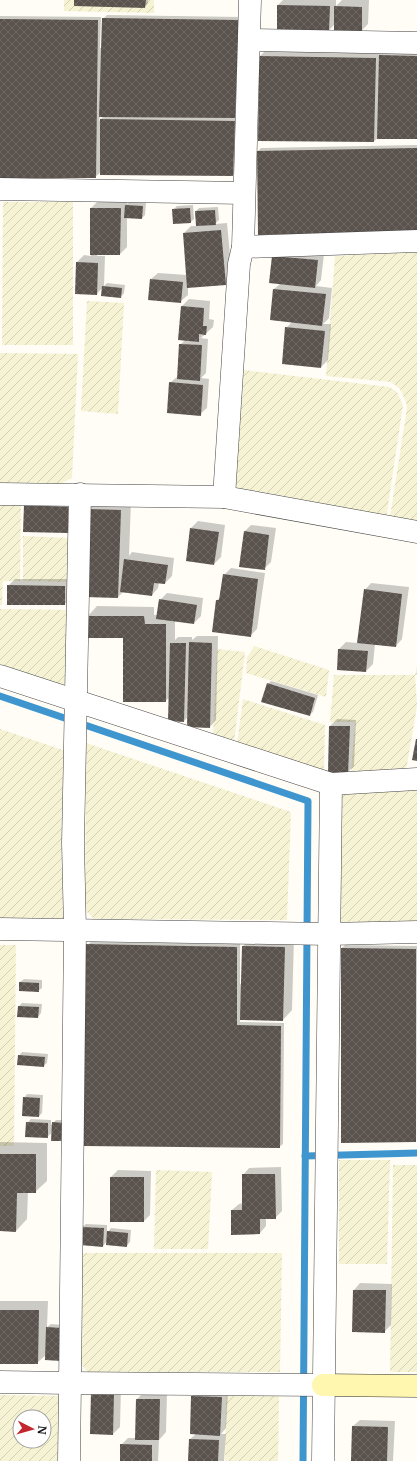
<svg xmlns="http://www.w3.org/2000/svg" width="417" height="1461" viewBox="0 0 417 1461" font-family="Merriweather,serif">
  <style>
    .farmland { fill: url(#farmland-furrows); fill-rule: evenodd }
    .shadow { fill: #0003; fill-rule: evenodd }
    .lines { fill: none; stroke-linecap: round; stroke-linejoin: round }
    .stream { stroke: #3f96cf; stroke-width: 7 }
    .building { fill: url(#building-cross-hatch) }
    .street-casing { stroke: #444; stroke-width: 23 }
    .secondary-casing { stroke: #333; stroke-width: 23 }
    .street { stroke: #fff; stroke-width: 22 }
    .secondary { stroke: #fff6b0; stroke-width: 22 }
  </style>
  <defs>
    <pattern id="farmland-furrows" width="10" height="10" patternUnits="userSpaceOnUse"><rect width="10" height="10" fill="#f6f3d4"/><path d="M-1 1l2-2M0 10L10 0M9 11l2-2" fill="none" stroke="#d2cfb5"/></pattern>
    <pattern id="building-cross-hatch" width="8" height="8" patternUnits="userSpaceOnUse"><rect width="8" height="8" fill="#5a524d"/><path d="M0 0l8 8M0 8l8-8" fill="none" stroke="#6d6662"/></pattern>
  </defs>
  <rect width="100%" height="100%" fill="#fffdf5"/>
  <!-- farmland -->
  <g class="farmland">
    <path d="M64,0H154V13L64,11Z"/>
    <path d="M3,202H73V345H2Z"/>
    <path d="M417,252V523L390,517L407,408L406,402L400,389L391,382L326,376L335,256Z"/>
    <path d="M87,301L124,303L118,414L81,411Z"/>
    <path d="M0,353L78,354L72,478L58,485L0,484Z"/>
    <path d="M244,370L389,387L397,392L403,405L386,519L239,491L234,481Z"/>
    <path d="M0,504L21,505L20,581H3L2,605H0Z"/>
    <path d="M23,536L69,538V582L23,581Z"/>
    <path d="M0,609L66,610L67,686L0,664Z"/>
    <path d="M254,646L329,670L326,697L246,673L247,658Z"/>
    <path d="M217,649L245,652L234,742L213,735Z"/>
    <path d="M417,665V675H415L417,706L406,771L351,772L355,722H330L334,675H415Z"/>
    <path d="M243,699L325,725L324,771L237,744Z"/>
    <path d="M0,729L66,751L63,918H0Z"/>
    <path d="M86,743L291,812L287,920L94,919L85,910Z"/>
    <path d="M417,789V923L338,922L342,794Z"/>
    <path d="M0,945H16L14,1146H0Z"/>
    <path d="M339,1160H390L387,1264H339Z"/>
    <path d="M393,1165H417V1372H390Z"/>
    <path d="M156,1170L212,1172L208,1249H154Z"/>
    <path d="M82,1253H282L280,1372H87L80,1362Z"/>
    <path d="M0,1395L60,1396V1461H0ZM20,1417H44V1441H20Z"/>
    <path d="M226,1396H279L278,1461H225Z"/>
  </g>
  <!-- shadow -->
  <g class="shadow">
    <path d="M75,0H148V3L145,7Z"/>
    <path d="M283,0H336V6L342,0H369L368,24L361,31L335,24L329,30L278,29V5Z"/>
    <path d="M107,15L242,17L238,114L233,118H238L236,172L232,175L101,172L95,177H0V16L101,17L100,48H102L103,19ZM100,116H104L99,121Z"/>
    <path d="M271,45L417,46V138H378L374,141L260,56Z"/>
    <path d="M417,145V231L258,151L261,148Z"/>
    <path d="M98,201L127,202V204L129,202L146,203L145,215L142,218L127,217V247L120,254H97V256H105L104,286L107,283L125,285L124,293L121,297L102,295L103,287L97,294L77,262L84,255L91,256V208Z"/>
    <path d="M193,205L194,219L191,222L173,210L177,206Z"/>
    <path d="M218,207L219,220L215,224L227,223L232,277L225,284L188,287V295L181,301L151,279L158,273L187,275L184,233L191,226H197L196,211L199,208Z"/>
    <path d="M324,254L321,280L316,286L332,288L329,318L323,324H331L328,360L321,367L286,328L292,322L271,319L274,289L280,284L273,256Z"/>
    <path d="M189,299L210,301L209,319L214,320L213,327L201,338L208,339L206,373L201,378L209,379L207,408L200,414L170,383L178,376L180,345L185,340L182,306Z"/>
    <path d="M75,500L74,526L67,532L25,506Z"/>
    <path d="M99,500L131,501L129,556L132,552L174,558L172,576L165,583L159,582L158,588L152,595L124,591L118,597L86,596L89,509Z"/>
    <path d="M198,521L225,525L221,557L214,564L187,561L191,528Z"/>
    <path d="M251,525L276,528L271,562L264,569L244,532Z"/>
    <path d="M231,568L265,573L257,629L250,636L217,600L221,597L224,575Z"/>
    <path d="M15,579H72V598L65,604L8,586Z"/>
    <path d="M371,583L409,587L402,639L396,646L375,644L373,664L366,671L339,649L346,642L358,643L365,590Z"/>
    <path d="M167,593L203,598L201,616L194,623L175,620V640L178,637H192V640L197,636H218L216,720L210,727L188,717L184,721L170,697L165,701L124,637L88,616L97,606L154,607V615H158L160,600Z"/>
    <path d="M271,681L318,695L313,712L309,715L268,684Z"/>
    <path d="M337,719L356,720L354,766L347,773L329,772L330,726Z"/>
    <path d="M252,937H294L292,1010L283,1020L240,1019V1022L284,1023L283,1144L279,1147L87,945L91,942L240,944V984H242L243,946Z"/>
    <path d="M345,945L417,946L416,1141L342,948Z"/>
    <path d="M24,979L42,980V988L38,991L20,990V982Z"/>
    <path d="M22,1003L42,1004L41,1013L38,1017L19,1006Z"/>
    <path d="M22,1052L48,1054L47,1063L43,1066L19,1056Z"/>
    <path d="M27,1094L43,1095L42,1113L39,1116L24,1098Z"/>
    <path d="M31,1119L51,1120V1125L56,1120H67L47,1137L27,1123Z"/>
    <path d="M0,1142L47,1143V1181L35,1192H28L27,1219L16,1231L0,1230Z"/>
    <path d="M281,1167L282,1211L275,1218H266V1226L260,1233L232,1210L239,1204L243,1203V1175L249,1168Z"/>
    <path d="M118,1170L151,1171L150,1215L144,1221L111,1177Z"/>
    <path d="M86,1224L107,1225V1233L111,1228L131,1230L130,1242L127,1245L107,1241L103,1246L82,1227Z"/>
    <path d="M360,1283L392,1284L391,1325L384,1332L353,1331L354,1290Z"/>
    <path d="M0,1301H48L47,1327L51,1324L65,1325L47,1354L37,1363H0Z"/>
    <path d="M121,1386L120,1427L113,1434L92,1393Z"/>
    <path d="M199,1389L228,1391L226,1428L221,1434H226L224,1461H189L190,1439L196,1434L192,1396Z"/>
    <path d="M143,1393H167L166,1432L159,1440L158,1461H121V1445L128,1438H136L137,1399Z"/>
    <path d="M360,1420L395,1421L393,1461H352L353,1426Z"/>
  </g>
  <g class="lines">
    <!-- stream -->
    <g class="stream">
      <path d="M0,696L308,801L303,1461"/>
      <path d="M305,1156L417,1153"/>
    </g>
  </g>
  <!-- building -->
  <g class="building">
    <path d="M74,0H146L145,8L74,6Z"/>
    <path d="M277,5L330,6L329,31L277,30Z"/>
    <path d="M334,6L362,7V32L334,31Z"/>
    <path d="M102,18L239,20L235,118L99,117Z"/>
    <path d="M0,19L98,20L96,178H0Z"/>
    <path d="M379,55L417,56V139H377Z"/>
    <path d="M259,56L376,58L374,142L258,141Z"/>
    <path d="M100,119L235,121L233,176L100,175Z"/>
    <path d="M417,148V232L258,235L257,151Z"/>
    <path d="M125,205L143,206L142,219L124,218Z"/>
    <path d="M90,208H121L120,255H90Z"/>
    <path d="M190,208L191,223L173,224L172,209Z"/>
    <path d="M215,210L216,225L196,226L195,211Z"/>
    <path d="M221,230L226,285L187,288L183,233Z"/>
    <path d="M272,256L318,260L315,288L269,283Z"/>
    <path d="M76,262L98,263L97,295L75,294Z"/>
    <path d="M150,279L183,282L181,303L148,300Z"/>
    <path d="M102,286L122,288L121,298L101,296Z"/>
    <path d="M273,289L326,294L322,326L270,320Z"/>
    <path d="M181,306L204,308L203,326H207L206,335L199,334V342L178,340Z"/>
    <path d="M285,327L325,331L321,368L282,364Z"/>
    <path d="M179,344L202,345L200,381L177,379Z"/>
    <path d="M169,382L203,385L201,416L167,413Z"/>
    <path d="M24,505L69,507L68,533L23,532Z"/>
    <path d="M88,509L121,510L118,598L85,597Z"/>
    <path d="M190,528L219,532L214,565L186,561Z"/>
    <path d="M244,531L269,535L265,570L239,567Z"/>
    <path d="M124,559L168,565L165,584L154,583L152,596L120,592Z"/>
    <path d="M223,574L258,579L251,637L212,632L216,600H219Z"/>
    <path d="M7,585L65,586V605H7Z"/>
    <path d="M364,589L402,594L396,647L357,643Z"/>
    <path d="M159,599L197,605L194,624L156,619Z"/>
    <path d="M87,616H144L145,624H166V702H123V638H87Z"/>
    <path d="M189,642L212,643L210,728L187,727Z"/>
    <path d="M170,643H186L184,722L168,721Z"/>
    <path d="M338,649L368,651L366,672L337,670Z"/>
    <path d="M267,683L315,698L310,716L261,702Z"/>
    <path d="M329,726H350L348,774L328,773Z"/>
    <path d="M416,739H417V761L412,760Z"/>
    <path d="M86,944L237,947V1025L281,1026L280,1148L83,1146Z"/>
    <path d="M242,946L285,947L283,1021L240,1020Z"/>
    <path d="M341,948L416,949V1142L341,1143Z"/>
    <path d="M19,982L39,983V992L19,991Z"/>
    <path d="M18,1006L39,1007L38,1018L17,1017Z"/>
    <path d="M18,1055L45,1057L44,1067L17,1065Z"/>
    <path d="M23,1097L40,1098L39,1117L22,1116Z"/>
    <path d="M26,1122L48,1123V1138L25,1137Z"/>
    <path d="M52,1122L64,1123L63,1141H51Z"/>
    <path d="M0,1154H36V1193H17L16,1232L0,1231Z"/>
    <path d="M242,1174H275L276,1219H260V1234L231,1235V1210H242Z"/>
    <rect x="110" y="1177" width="34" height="45"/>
    <path d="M81,1227L104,1228L103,1247L80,1245Z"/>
    <path d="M107,1231L128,1233L127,1247L106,1245Z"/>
    <path d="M353,1290H386L385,1333L352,1332Z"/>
    <path d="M0,1310H39L38,1364H0Z"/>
    <path d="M46,1327L62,1328L61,1361L45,1360Z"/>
    <path d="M91,1392L114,1393L113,1435L90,1434Z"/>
    <path d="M191,1396L222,1397L220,1436L190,1434Z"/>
    <path d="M136,1399H160L159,1440H135Z"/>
    <path d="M352,1426L388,1427L387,1461H351Z"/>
    <path d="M189,1439L219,1440L218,1461H188Z"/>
    <path d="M120,1444L152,1445V1461H120Z"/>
  </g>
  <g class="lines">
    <defs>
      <g id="street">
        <path d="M249,40L417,43"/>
        <path d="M0,189L244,193"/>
        <path d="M243,247L417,241"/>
        <path d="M0,494L224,497L239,264L243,247L250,0"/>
        <path d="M224,497L417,532"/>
        <path d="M0,676L331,784L417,779"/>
        <path d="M0,929L329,934L417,932"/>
        <path d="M0,1382L70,1383L75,930L73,843L80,494"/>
        <path d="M69,1461L70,1383L323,1385"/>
        <path d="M323,1461L331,784"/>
      </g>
      <path id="secondary" d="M323,1385L417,1386"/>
    </defs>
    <!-- street casing -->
    <use href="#street" class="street-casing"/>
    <!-- secondary casing -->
    <use href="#secondary" class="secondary-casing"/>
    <!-- street -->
    <use href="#street" class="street"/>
    <!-- secondary -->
    <use href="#secondary" class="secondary"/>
  </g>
  <!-- north arrow -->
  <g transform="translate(32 1429) rotate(96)"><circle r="19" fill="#ffffff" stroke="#a0a0a0"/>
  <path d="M0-3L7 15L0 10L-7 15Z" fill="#c4262e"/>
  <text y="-6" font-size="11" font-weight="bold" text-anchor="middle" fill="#111111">N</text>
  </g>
</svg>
